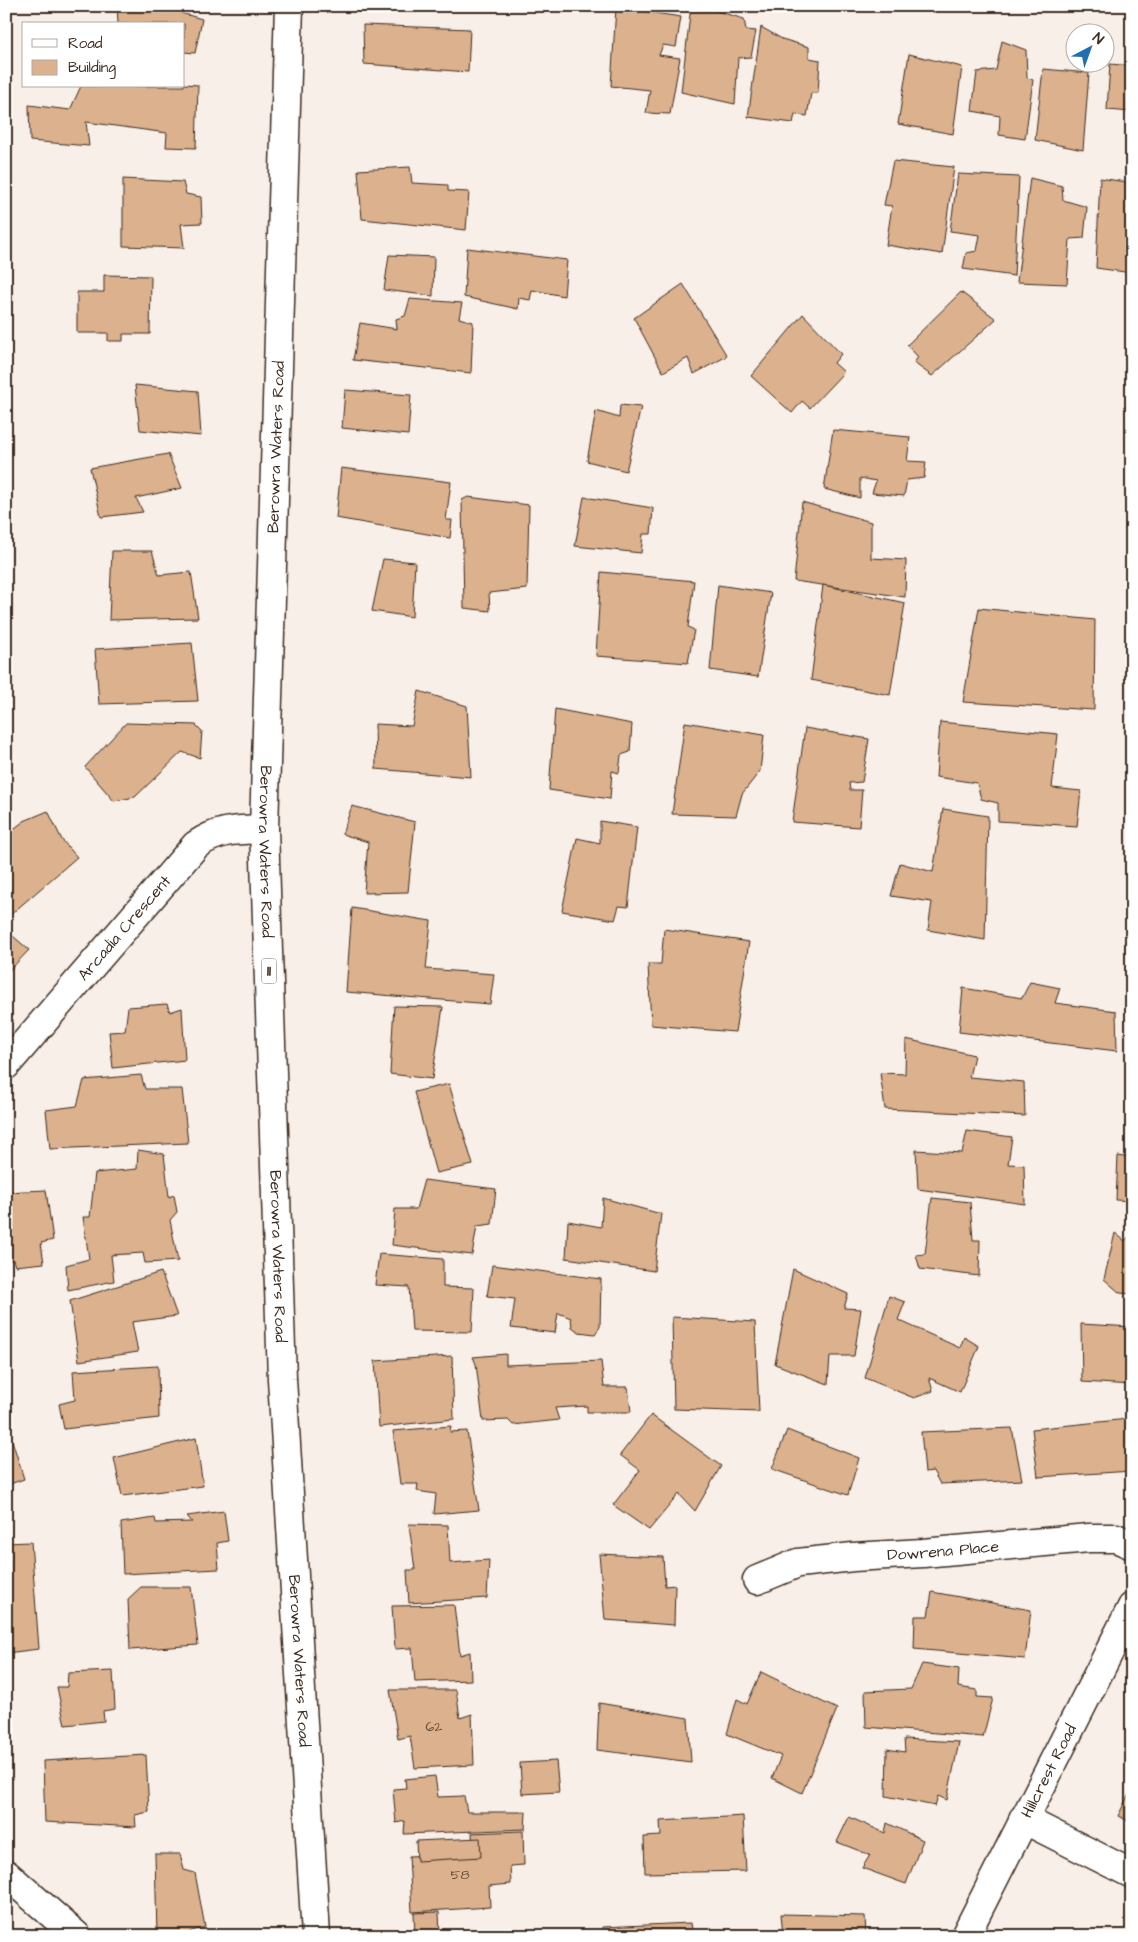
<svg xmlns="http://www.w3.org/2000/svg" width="1138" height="1942" viewBox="0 0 1138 1942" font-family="'Architects Daughter',sans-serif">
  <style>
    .building { fill: #dcb18d; stroke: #3b2a1e }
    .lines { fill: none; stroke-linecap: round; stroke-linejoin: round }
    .minor-casing { stroke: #3b2a1e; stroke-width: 31 }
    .primary-casing { stroke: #3b2a1e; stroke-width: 31 }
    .minor { stroke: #fff; stroke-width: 28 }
    .primary { stroke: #fff; stroke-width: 28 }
    .labels { text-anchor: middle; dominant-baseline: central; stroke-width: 4.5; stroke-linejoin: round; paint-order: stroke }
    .number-label { font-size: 14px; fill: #634c3a }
    .shield { fill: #fff; stroke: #766a62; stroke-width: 1 }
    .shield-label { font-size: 15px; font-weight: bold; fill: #3b2a1e }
    .street-label { font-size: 16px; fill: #3b2a1e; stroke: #fff }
  </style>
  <rect width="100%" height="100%" fill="#f8efe8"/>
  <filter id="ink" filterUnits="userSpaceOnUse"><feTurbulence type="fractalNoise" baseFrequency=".02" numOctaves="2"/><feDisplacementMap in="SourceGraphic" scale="10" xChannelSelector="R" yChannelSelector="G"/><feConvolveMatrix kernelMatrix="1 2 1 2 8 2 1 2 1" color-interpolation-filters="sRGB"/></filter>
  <g filter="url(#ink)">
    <!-- building -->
    <g class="building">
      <path d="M117,6H136L166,12V6H188L181,13L202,19L195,53L184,52V24H118Z"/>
      <path d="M377,6H432L431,11Z"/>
      <path d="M542,6H571L570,10Z"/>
      <path d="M691,6H700L744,19L746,30L756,31L751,57L738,58L735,104L681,92Z"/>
      <path d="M616,7L681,17L676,47L663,45L659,55L680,58L670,114L646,113L650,90L611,86Z"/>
      <path d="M363,25L470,29L468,72L364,64Z"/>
      <path d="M761,27L782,39L809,47V58L820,60L818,93H811L807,116L795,114L793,123L748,117Z"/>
      <path d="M1002,41L1026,50L1027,78L1033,80L1025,139L999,135L1000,116L972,111L977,72L996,70Z"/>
      <path d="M909,54L962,67L953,134L898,124Z"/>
      <path d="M1110,64L1132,66V112L1107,110Z"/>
      <path d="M1043,69L1089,73L1083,150L1035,140Z"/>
      <path d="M184,84L198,85L196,148L166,147L167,133L86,122L89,146L30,141L29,105L70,110L81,86H184Z"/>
      <path d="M893,161L954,167L942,254L886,245L892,206L884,205Z"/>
      <path d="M410,167L412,183L448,185V191L469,192L466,230L362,219L358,170Z"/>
      <path d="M958,174L1019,177L1014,276L963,269L966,253L977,251L980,235L950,231Z"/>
      <path d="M1030,178L1062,186L1063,200L1087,207L1084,238L1070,239L1067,284L1017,282Z"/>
      <path d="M1100,178L1132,183V273L1096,268Z"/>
      <path d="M123,179L183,182L186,194L201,197L202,223L181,224L184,248L123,246Z"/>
      <path d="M467,248L567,260L564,296L532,290L530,300L519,298L518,309L464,297Z"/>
      <path d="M389,255L434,257L433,296L384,290Z"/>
      <path d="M104,275L151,276L150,334H123V341H108V333H77V292H104Z"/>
      <path d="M683,284L727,356L694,374L688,358L663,372L634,318Z"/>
      <path d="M961,292L996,319L932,376L914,363L918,357L907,345Z"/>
      <path d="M410,299L462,303L459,318L473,322L471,373L353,360L360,323L397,329L396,319L405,316Z"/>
      <path d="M803,314L841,354L834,363L844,372L810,408L802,401L792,413L751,376Z"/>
      <path d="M135,385L198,391L201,436L140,430Z"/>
      <path d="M345,390L411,395L408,435L342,428Z"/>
      <path d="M620,405L641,407L626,471L587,461L596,411L619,418Z"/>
      <path d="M833,430L910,437L907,461L926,462L924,478L907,480L904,496L872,493L876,481L860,478V498L824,489Z"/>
      <path d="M168,454L182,488L136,498L143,512L101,517L90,468Z"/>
      <path d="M341,468L451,482L446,520H452L450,538L336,518Z"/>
      <path d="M468,497L529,505L527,589L489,593L490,611L464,608L462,500Z"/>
      <path d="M584,497L653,508L651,534H643L641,553L575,546Z"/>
      <path d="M802,502L871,522V558L906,560L905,597L794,581Z"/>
      <path d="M112,551H152L159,575L191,572L198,618L109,620Z"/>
      <path d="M383,559L415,562L412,617L372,611Z"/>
      <path d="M601,572L694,581L688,627L694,630L688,663L596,656Z"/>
      <path d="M718,585L771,593L758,677L710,670Z"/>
      <path d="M823,585L905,603L890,695L811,680Z"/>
      <path d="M979,608L1095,620L1094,710L963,702Z"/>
      <path d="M192,643L198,701L99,704L95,649Z"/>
      <path d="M419,691L467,706L471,777L376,769L375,724L412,726Z"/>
      <path d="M555,709L632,724L630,752L621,755L619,773L612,771L610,799L549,790Z"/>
      <path d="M685,722L764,735L760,771L742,794L736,816L672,814Z"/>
      <path d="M940,722L1058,734L1052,788L1081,791L1077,826L998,821V803L981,799L977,783L936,777Z"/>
      <path d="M126,723L196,725L202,731L200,758L182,752L135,797L114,801L85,767Z"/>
      <path d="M805,728L869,739L862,782L849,783L850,790H862L859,827L792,822Z"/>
      <path d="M352,806L415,822L408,892L364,893L368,842L342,834Z"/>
      <path d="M943,809L988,816L985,940L928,930L932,902L891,896L900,863L933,872Z"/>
      <path d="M48,811L62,840L77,857L9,916L6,913V835L24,821Z"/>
      <path d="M600,821L637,827L628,907L619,906L615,920L562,911L577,838L600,843Z"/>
      <path d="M352,908L431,921L426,969L494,974L490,1004L346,992Z"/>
      <path d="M664,929L749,942L735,1032L651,1025L648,964H661Z"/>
      <path d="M6,930L29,950L6,974Z"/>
      <path d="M1030,982L1060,988L1055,1003L1116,1011L1117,1051L959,1032L963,988L1022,998Z"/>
      <path d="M167,1004L170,1012L182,1008L185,1060L113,1068L109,1032L125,1031L128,1007Z"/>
      <path d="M394,1006L443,1007L432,1079L390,1074Z"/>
      <path d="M906,1039L974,1055L969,1077L1024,1082L1025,1116L885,1109L880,1073L905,1074Z"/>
      <path d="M141,1075L145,1089H182L188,1143L50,1149L46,1110L77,1106L84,1080Z"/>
      <path d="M449,1084L473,1165L436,1173L414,1092Z"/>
      <path d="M967,1131L1012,1137L1008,1164L1024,1165L1025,1204L918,1189L916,1150L962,1153Z"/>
      <path d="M138,1150L164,1154L169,1197L174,1195L177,1212L170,1220L178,1261L145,1263L143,1253L111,1255L114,1281L68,1290L66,1265L89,1259L83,1217H90L95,1173L137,1169Z"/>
      <path d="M1118,1156L1132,1158V1201L1116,1200Z"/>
      <path d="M424,1180L496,1189L492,1224L477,1226L472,1255L392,1245L395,1209H416Z"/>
      <path d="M46,1190L53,1240L41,1243L44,1263L15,1266L13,1260H6V1192Z"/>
      <path d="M603,1198L661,1214L654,1271L566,1258L568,1221L601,1227Z"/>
      <path d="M932,1198L970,1202L973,1240H980L979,1276L920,1269L916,1255L925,1254Z"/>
      <path d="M1115,1233L1125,1241L1132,1233V1294L1120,1293L1104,1279Z"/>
      <path d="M379,1254L443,1259V1287L474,1288L472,1332L412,1331L409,1287L375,1285Z"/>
      <path d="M492,1265L601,1279L600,1327L595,1334L579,1332L572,1327L571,1318L558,1313L555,1333L511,1328L515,1299L487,1296Z"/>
      <path d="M793,1269L848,1294L844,1308L861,1309L854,1356H830L828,1384L775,1364Z"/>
      <path d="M161,1272L177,1316L132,1322L138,1352L79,1361L70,1301Z"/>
      <path d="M889,1296L905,1302L898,1320L960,1348L964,1337L979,1346L960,1392L929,1378L933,1391L914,1398L865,1378Z"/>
      <path d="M672,1317L755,1322L759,1412L674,1409Z"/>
      <path d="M1081,1324L1132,1327V1385L1082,1382Z"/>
      <path d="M506,1354V1365L601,1361L604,1387H628L631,1412H587V1406L555,1408L559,1420L513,1425L508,1420L483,1421L476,1364L473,1357Z"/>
      <path d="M452,1356L454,1419L379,1427L375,1361Z"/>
      <path d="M158,1366L159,1418L64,1429L59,1404L75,1400L73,1371Z"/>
      <path d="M651,1415L721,1466L695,1511L679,1494L649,1530L613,1505L640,1470L620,1455Z"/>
      <path d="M1128,1419L1132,1471L1038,1477L1032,1429Z"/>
      <path d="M451,1426L450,1432L467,1431L479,1510L434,1514L436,1494L417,1491L418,1484H400L393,1431Z"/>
      <path d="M1012,1428L1022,1480L940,1484L933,1471L925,1472L921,1432Z"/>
      <path d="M787,1430L859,1458L848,1495L772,1469Z"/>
      <path d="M11,1437L24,1479L7,1485L10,1493L6,1495V1438Z"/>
      <path d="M196,1438L203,1486L122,1496L114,1458Z"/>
      <path d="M224,1511L228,1541L217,1543L219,1569L123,1574L121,1523L155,1518L156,1523L192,1522L187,1516Z"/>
      <path d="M409,1524L448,1525L450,1563L489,1560L487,1598L409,1603L407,1570H415Z"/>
      <path d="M31,1542L39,1649L6,1653V1543Z"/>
      <path d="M599,1554L663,1557L665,1586L675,1585L674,1625L605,1620Z"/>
      <path d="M141,1587H191L198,1645L130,1650L128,1599Z"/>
      <path d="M932,1592L1031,1610L1025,1659L914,1649L915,1616H928Z"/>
      <path d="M454,1605L460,1655L470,1652L471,1680L415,1682L412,1648L395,1649L392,1606Z"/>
      <path d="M922,1664L959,1669L958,1687L977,1690V1697L993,1698L983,1737L866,1727L865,1691L911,1689Z"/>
      <path d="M113,1671L115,1709L103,1711L104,1721L65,1725L57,1687H67L68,1673Z"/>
      <path d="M761,1672L837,1709L802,1793L772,1778L781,1756L727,1734L737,1699L747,1704Z"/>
      <path d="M390,1690H456L460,1718L472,1714L474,1765L415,1768L410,1736L398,1739Z"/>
      <path d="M599,1703L688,1718L691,1762L597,1750Z"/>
      <path d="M904,1739L959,1742L947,1800L938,1796L935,1806L886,1796L887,1749L905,1752Z"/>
      <path d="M146,1755L149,1812L135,1815L136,1827L45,1822L43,1761Z"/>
      <path d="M556,1761L559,1792L522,1794L520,1763Z"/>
      <path d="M435,1776L438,1797L464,1796L467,1812H526L525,1829L404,1834L405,1821L396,1823L393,1789L406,1788L405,1779Z"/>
      <path d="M1132,1788V1823L1118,1816Z"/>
      <path d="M743,1816L746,1871L645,1873L644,1837L661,1836L660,1821Z"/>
      <path d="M849,1817L885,1833L887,1823L923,1840L906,1884L862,1868L870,1855L837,1842Z"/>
      <path d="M523,1831L524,1865L510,1866L511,1884L489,1886L490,1907L412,1912L409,1856L473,1853L472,1833Z"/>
      <path d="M480,1838L481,1857L417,1861L416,1841Z"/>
      <path d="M155,1854H180L184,1870L195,1873L205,1927L189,1932V1936L157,1935Z"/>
      <path d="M439,1912L440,1936H415L414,1913Z"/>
      <path d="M781,1914L865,1916L866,1936H783Z"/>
      <path d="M691,1923L693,1936H602V1927Z"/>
      <path d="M489,1929L490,1936H433V1933Z"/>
    </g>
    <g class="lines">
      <defs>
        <g id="minor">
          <path id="s1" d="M6,1065L196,845C219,829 237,830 264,829"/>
          <path id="s2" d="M757,1580L798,1563L853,1557L923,1553L1089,1538H1116L1132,1545"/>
          <path d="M1023,1819L1132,1874"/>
          <path d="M6,1874L77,1936"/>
          <path id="s3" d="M965,1936L1132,1607"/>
        </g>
        <g id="primary">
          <path id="s4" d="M289,6L264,829L282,1379L316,1936"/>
        </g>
      </defs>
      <!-- minor casing -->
      <use href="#minor" class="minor-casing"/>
      <!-- primary casing -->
      <use href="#primary" class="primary-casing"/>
      <!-- minor -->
      <use href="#minor" class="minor"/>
      <!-- primary -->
      <use href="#primary" class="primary"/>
    </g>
  </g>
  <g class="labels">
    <!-- number labels -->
    <g class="number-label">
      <text x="434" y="1727">62</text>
      <text x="460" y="1875">58</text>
    </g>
    <!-- shield labels -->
    <rect class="shield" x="261.5" y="958.5" width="15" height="25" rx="4"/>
    <g class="shield-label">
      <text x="269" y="971">11</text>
    </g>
    <!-- street labels -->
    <g class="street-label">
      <text transform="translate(276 447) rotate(-88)">Berowra Waters Road</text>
      <text stroke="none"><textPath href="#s4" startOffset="846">Berowra Waters Road</textPath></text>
      <text stroke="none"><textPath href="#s1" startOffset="181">Arcadia Crescent</textPath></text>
      <text stroke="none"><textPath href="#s4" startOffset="1251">Berowra Waters Road</textPath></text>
      <text stroke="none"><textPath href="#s2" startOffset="190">Dowrena Place</textPath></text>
      <text stroke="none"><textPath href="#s4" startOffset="1656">Berowra Waters Road</textPath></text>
      <text stroke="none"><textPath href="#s3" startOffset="185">Hillcrest Road</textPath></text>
    </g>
  </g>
  <!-- margin -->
  <rect width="1138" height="1942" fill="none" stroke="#fff" stroke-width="25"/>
  <rect x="12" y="12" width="1113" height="1917" fill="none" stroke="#3b2a1e" stroke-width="2" filter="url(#ink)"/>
  <!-- legend -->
  <rect x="22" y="22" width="162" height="65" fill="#ffffff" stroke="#b1aaa5"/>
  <rect x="32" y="39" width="25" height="8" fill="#ffffff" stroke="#b1aaa5"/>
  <text x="68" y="48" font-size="15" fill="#3b2a1e">Road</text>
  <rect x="32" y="60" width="25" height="15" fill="#dcb18d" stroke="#b1aaa5"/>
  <text x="68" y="72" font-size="15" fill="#3b2a1e">Building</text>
  <!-- north arrow -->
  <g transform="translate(1090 48) rotate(41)"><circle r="24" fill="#ffffff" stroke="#b1aaa5"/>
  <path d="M0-4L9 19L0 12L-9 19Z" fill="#1f6fb2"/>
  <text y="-8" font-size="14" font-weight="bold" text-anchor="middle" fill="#3b2a1e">N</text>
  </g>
</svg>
